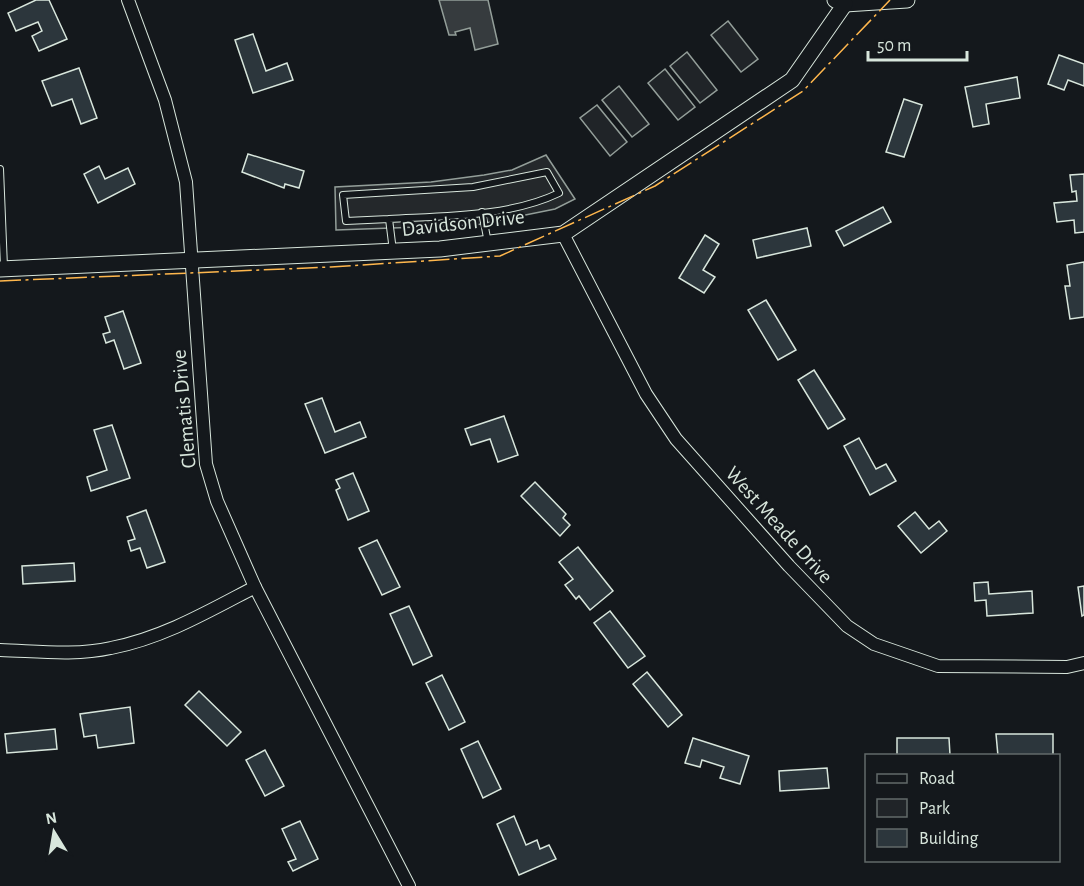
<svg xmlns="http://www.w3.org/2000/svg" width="1084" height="886" viewBox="0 0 1084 886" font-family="'Alegreya Sans',sans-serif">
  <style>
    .green { fill: #202428; stroke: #939e99; stroke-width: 1.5 }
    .parking { fill: #24282b; stroke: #939e99; stroke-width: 1.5 }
    .water { fill: #363b3e; stroke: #939e99; stroke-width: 1.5 }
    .building { fill: #2c363c; stroke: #d8e6dc; stroke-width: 1.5 }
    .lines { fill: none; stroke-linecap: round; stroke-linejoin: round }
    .service-casing { stroke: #d8e6dc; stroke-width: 8 }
    .minor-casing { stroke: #d8e6dc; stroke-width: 14 }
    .tertiary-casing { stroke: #d8e6dc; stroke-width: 17 }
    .service { stroke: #14181c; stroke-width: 6 }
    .minor { stroke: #14181c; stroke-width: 12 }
    .tertiary { stroke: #14181c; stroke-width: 15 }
    .power { stroke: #ffb74d; stroke-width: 1.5; stroke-dasharray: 21 4.5 3 4.5; stroke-linecap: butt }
    .labels { text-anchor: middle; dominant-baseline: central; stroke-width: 4.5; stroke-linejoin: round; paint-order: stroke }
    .street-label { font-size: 21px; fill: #d8e6dc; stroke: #14181c }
  </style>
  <rect width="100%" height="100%" fill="#14181c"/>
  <!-- green -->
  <g class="green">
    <path d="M728,21L758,59L741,72L711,35Z"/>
    <path d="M687,52L717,90L700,103L670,66Z"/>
    <path d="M665,69L695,107L678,120L648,83Z"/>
    <path d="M619,86L649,124L632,137L602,100Z"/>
    <path d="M597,105L627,142L610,156L580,118Z"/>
  </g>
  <!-- parking -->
  <path class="parking" d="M546,155L575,199L555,209L476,225L336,230L335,187L431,182L484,175L512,170Z"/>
  <!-- water -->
  <path class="water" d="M439,0H488L498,44L475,50L470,28L455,32L456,35H449Z"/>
  <!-- building -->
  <g class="building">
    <path d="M36,0H49L67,39L39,51L32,36L42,31L38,22L16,31L8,13Z"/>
    <path d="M253,34L266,71L287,63L293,80L253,93L235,40Z"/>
    <path d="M1059,55L1084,64V86L1068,80L1064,90L1048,84Z"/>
    <path d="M79,68L97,118L81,124L72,99L52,106L42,81Z"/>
    <path d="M1017,77L1020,98L986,104L989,124L973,127L965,87Z"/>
    <path d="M904,99L922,105L904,157L886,152Z"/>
    <path d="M248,154L304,171L299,188L285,184L284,188L242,172Z"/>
    <path d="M99,166L105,179L128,168L135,184L98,203L84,174Z"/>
    <path d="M1084,174V232L1075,233L1074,220L1057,222L1054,203L1077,201L1076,191L1072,192L1070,175Z"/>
    <path d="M883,207L891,222L844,246L836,231Z"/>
    <path d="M807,228L811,246L757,258L753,240Z"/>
    <path d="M705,235L719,244L703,270L715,277L704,293L679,278Z"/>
    <path d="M1084,262V317L1070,319L1065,286H1070L1067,265Z"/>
    <path d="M766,300L796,350L778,360L748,310Z"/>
    <path d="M123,311L141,363L124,369L114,340L106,343L103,334L110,332L105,317Z"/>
    <path d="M814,370L845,419L828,429L798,380Z"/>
    <path d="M322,398L335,432L360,422L366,437L325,453L305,404Z"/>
    <path d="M504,416L518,455L498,462L490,439L471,445L465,429Z"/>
    <path d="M112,425L130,478L91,491L87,477L107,470L94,430Z"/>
    <path d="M859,438L876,469L886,464L896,481L870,495L844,446Z"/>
    <path d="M353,473L369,511L348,520L336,490L340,488L336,480Z"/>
    <path d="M535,482L566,514L563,518L570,525L560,536L521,496Z"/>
    <path d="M146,510L165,562L147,568L140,548L131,551L128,541L135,539L127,517Z"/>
    <path d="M915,512L929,529L939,521L947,531L921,553L898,526Z"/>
    <path d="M377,540L400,587L382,595L359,548Z"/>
    <path d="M578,547L613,591L590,610L579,596L576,599L565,585L573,579L559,562Z"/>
    <path d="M74,563L75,581L23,584L22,566Z"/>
    <path d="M988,582L989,594L1032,591L1033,613L987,616L986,600L975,601L974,583Z"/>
    <path d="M1084,586V615L1082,616L1078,587Z"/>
    <path d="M409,606L432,656L413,665L390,614Z"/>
    <path d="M610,611L645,656L628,668L594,623Z"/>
    <path d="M647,672L682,715L668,727L633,684Z"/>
    <path d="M442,675L465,722L449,730L426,683Z"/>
    <path d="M199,691L241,732L227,746L185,705Z"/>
    <path d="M130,707L134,743L98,748L96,735L84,737L80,714Z"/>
    <path d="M55,729L57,749L7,753L5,734Z"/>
    <path d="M996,734H1053V756H998Z"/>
    <path d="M693,738L749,756L740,784L720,778L724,767L702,760L700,767L685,763Z"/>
    <path d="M897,738H949L950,755L897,756Z"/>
    <path d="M478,741L501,789L483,798L461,749Z"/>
    <path d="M265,750L284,786L265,796L246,760Z"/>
    <path d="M827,768L829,788L780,791L779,771Z"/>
    <path d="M514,816L526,845L537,840L540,849L549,845L556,859L519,875L497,824Z"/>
    <path d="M300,821L318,859L293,871L288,862L296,859L282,829Z"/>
  </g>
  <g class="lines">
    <defs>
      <g id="service">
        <path d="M0,169L4,267"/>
        <path d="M482,212L488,243"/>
        <path d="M389,219C444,216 509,217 559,193L547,172L473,187L343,195L346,221L389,219L393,251"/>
      </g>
      <g id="minor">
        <path d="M128,0L165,100L186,182L206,464L217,501L255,587L409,886"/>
        <path d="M563,234L646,394L676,439L789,566L847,626L874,644L938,666L1067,667L1084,663"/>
        <path d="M0,650C36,651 75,656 111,648C163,638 209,611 255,587"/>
      </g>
      <g id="tertiary">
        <path d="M835,0L845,4L907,0"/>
        <path d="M0,269L440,249L563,234L792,80L845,4"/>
      </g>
    </defs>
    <!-- service casing -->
    <use href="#service" class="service-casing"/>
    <!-- minor casing -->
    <use href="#minor" class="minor-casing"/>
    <!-- tertiary casing -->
    <use href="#tertiary" class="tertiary-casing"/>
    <!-- service -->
    <use href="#service" class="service"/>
    <!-- minor -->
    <use href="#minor" class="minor"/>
    <!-- tertiary -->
    <use href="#tertiary" class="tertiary"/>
    <!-- power -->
    <path class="power" d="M0,281L331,267L500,256L655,186L803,91L890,0"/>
  </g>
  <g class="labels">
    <!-- street labels -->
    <g class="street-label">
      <text transform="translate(463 223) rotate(-6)">Davidson Drive</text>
      <text transform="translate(184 409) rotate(-95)">Clematis Drive</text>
      <text transform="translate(779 525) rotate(48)">West Meade Drive</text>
    </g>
  </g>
  <!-- legend -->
  <rect x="865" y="754" width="195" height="108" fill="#14181c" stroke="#626a69" stroke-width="1.5"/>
  <rect x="877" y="774" width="30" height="9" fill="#14181c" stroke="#626a69" stroke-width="1.5"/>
  <text x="919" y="784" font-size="18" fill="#d8e6dc">Road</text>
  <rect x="877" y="799" width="30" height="18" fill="#202428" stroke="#626a69" stroke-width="1.5"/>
  <text x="919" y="814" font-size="18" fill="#d8e6dc">Park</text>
  <rect x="877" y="829" width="30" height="18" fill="#2c363c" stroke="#626a69" stroke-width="1.5"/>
  <text x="919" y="844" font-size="18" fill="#d8e6dc">Building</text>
  <!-- north arrow -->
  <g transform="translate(54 832) rotate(349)" stroke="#14181c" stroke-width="4.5" paint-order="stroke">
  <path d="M0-4.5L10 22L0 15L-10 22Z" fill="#d8e6dc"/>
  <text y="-9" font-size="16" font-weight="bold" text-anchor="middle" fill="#d8e6dc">N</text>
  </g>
  <!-- scale -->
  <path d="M868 51v9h99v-9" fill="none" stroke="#d8e6dc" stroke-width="3"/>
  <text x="877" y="51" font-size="18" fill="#d8e6dc" stroke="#14181c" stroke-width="4.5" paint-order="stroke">50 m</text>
</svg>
